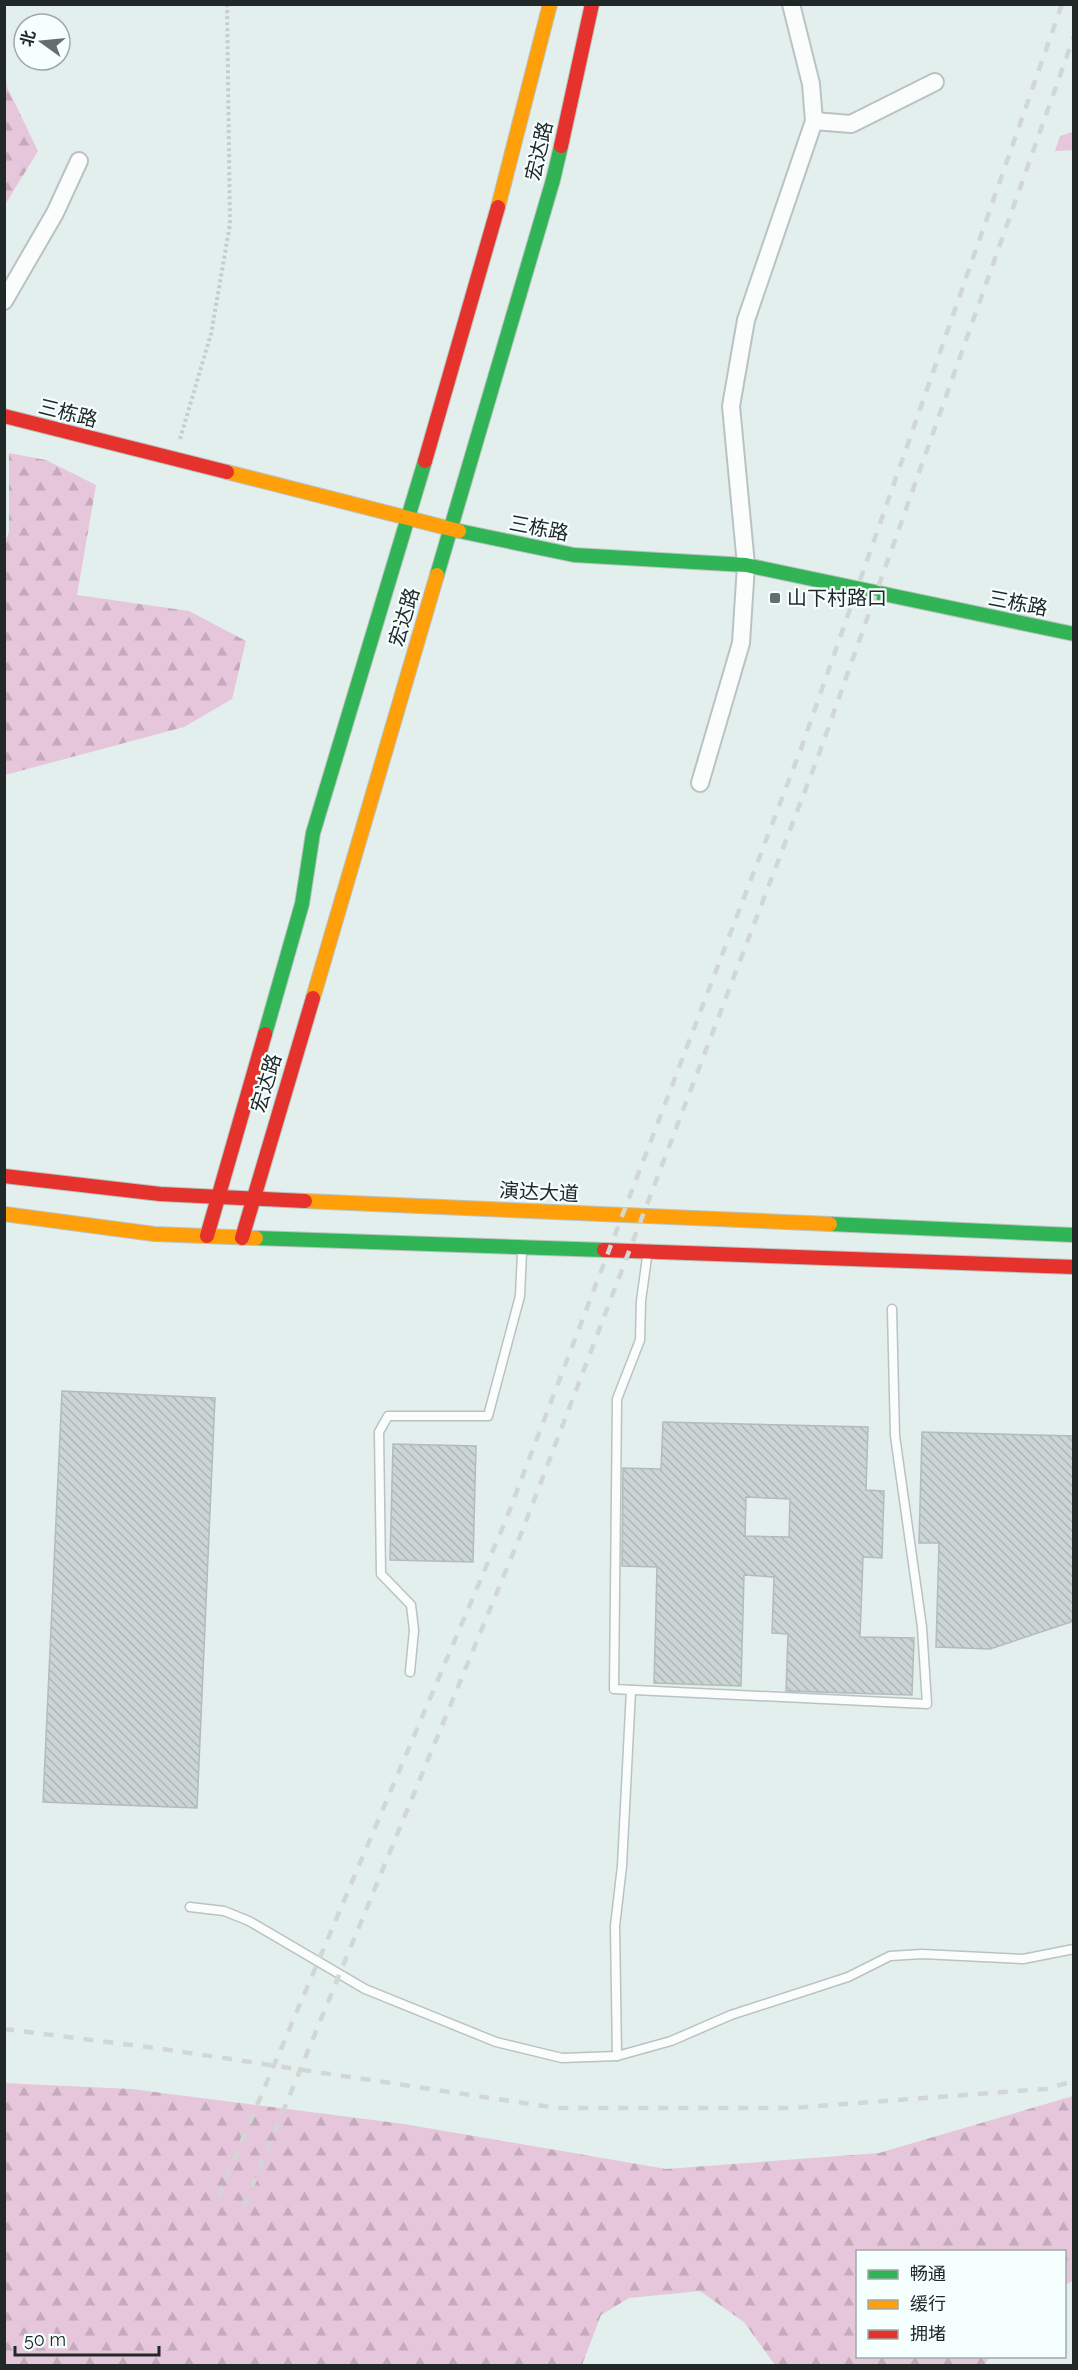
<svg xmlns="http://www.w3.org/2000/svg" width="1078" height="2370" viewBox="0 0 1078 2370" font-family="Raleway,'Noto Sans SC',sans-serif">
  <style>
    .forest { fill: url(#forest-firs) }
    .building { fill: url(#building-back-hatch); stroke: #b3bcba; stroke-width: 1.5; fill-rule: evenodd }
    .lines { fill: none; stroke-linecap: round; stroke-linejoin: round }
    .lane-casing { stroke: #b9c3c1; stroke-width: 11 }
    .street-casing { stroke: #b9c3c1; stroke-width: 20 }
    .fast-casing { stroke: #b9c3c1; stroke-width: 16 }
    .slow-casing { stroke: #b9c3c1; stroke-width: 16 }
    .jam-casing { stroke: #b9c3c1; stroke-width: 16 }
    .path { stroke: #c7cdcb; stroke-width: 4; stroke-dasharray: 3 3; stroke-linecap: butt }
    .lane { stroke: #fbfdfc; stroke-width: 8 }
    .street { stroke: #fbfdfc; stroke-width: 16 }
    .fast { stroke: #30b455; stroke-width: 14 }
    .slow { stroke: #ff9f0a; stroke-width: 14 }
    .jam { stroke: #e5322d; stroke-width: 14 }
    .rail { stroke: #d2d6d5; stroke-width: 4.5; stroke-dasharray: 10 10; stroke-linecap: butt }
    .poi-dot { fill: #646e6d; stroke: #f5fffd; stroke-width: 2 }
    .labels { text-anchor: middle; dominant-baseline: central; stroke-width: 4.5; stroke-linejoin: round; paint-order: stroke }
    .street-label { font-size: 20px; fill: #202928; stroke: #f5fffd }
    .poi-label { font-size: 20px; fill: #202928; stroke: #f5fffd; text-anchor: start }
  </style>
  <defs>
    <pattern id="forest-firs" width="22" height="20" patternUnits="userSpaceOnUse" patternTransform="scale(1.5)"><rect width="22" height="20" fill="#e5c6da"/><path d="M5 1l3.5 6h-7zM16 11l3.5 6h-7z" fill="#c4aabb"/></pattern>
    <pattern id="building-back-hatch" width="6" height="6" patternUnits="userSpaceOnUse" patternTransform="scale(1.5)"><rect width="6" height="6" fill="#cbd5d3"/><path d="M-1 5l2 2M0 0l6 6M5-1l2 2" fill="none" stroke="#aeb7b5"/></pattern>
  </defs>
  <rect width="100%" height="100%" fill="#e3efec"/>
  <!-- forest -->
  <g class="forest">
    <path d="M5,71L7,87L38,151L6,203Z"/>
    <path d="M1073,132V150L1055,151L1060,136Z"/>
    <path d="M9,453L46,460L96,485L77,595L189,611L246,641L232,699L184,727L5,775L4,545L9,532Z"/>
    <path d="M4,2083L131,2089L404,2124L666,2169L879,2153L1073,2096V2281L1065,2285L1064,2252H858V2356L990,2357L984,2365H775L744,2322L700,2291L629,2298L601,2315L582,2365H5Z"/>
  </g>
  <!-- building -->
  <g class="building">
    <path d="M62,1391L215,1398L197,1808L43,1802Z"/>
    <path d="M663,1422L868,1427L866,1490L884,1491L882,1558L863,1557L860,1637L914,1638L912,1695L786,1691L788,1634L772,1633L774,1577L744,1575L741,1686L654,1683L657,1567L622,1566L623,1468L661,1469ZM746,1497L790,1499L789,1537L745,1536Z"/>
    <path d="M922,1432L1074,1436V1621L990,1649L936,1647L939,1543H919Z"/>
    <path d="M393,1444L476,1446L473,1562L390,1560Z"/>
  </g>
  <g class="lines">
    <defs>
      <g id="lane">
        <path d="M647,1257L641,1301L640,1340L617,1399L614,1689L927,1704L922,1627L895,1436L892,1309"/>
        <path d="M410,1672L414,1630L411,1605L381,1574L379,1432L388,1416H488L520,1296L522,1252"/>
        <path d="M190,1907L224,1911L249,1921L365,1989L496,2042L562,2058L617,2056L671,2041L731,2015L848,1977L890,1956L922,1954L1023,1959L1074,1949"/>
        <path d="M617,2056L615,1926L622,1866L631,1690"/>
      </g>
      <g id="street">
        <path d="M814,121L851,124L935,82"/>
        <path d="M4,301L55,213L79,161"/>
        <path d="M700,783L741,643L746,565L731,406L746,320L814,121L811,84L791,4"/>
      </g>
      <g id="fast">
        <path d="M459,531L574,555L746,565L1074,634"/>
        <path d="M437,575L553,180L561,146"/>
        <path d="M265,1034L302,904L313,833L425,461"/>
        <path d="M830,1224L1074,1235"/>
        <path d="M256,1238L604,1250"/>
      </g>
      <g id="slow">
        <path d="M498,207L550,4"/>
        <path d="M227,472L459,531"/>
        <path d="M313,998L437,575"/>
        <path d="M305,1201L830,1224"/>
        <path d="M4,1214L154,1234L256,1238"/>
      </g>
      <g id="jam">
        <path d="M561,146L592,4"/>
        <path d="M4,416L227,472"/>
        <path d="M425,461L498,207"/>
        <path d="M4,1176L160,1194L305,1201"/>
        <path d="M207,1236L265,1034"/>
        <path d="M242,1238L313,998"/>
        <path d="M604,1250L1074,1267"/>
      </g>
    </defs>
    <!-- lane casing -->
    <use href="#lane" class="lane-casing"/>
    <!-- street casing -->
    <use href="#street" class="street-casing"/>
    <!-- fast casing -->
    <use href="#fast" class="fast-casing"/>
    <!-- slow casing -->
    <use href="#slow" class="slow-casing"/>
    <!-- jam casing -->
    <use href="#jam" class="jam-casing"/>
    <!-- path -->
    <path class="path" d="M180,439L211,334L230,224L227,4"/>
    <!-- lane -->
    <use href="#lane" class="lane"/>
    <!-- street -->
    <use href="#street" class="street"/>
    <!-- fast -->
    <use href="#fast" class="fast"/>
    <!-- slow -->
    <use href="#slow" class="slow"/>
    <!-- jam -->
    <use href="#jam" class="jam"/>
    <!-- rail -->
    <g class="rail">
      <path d="M4,2029L163,2049L557,2108H792L1045,2089L1074,2081"/>
      <path d="M218,2197L505,1522L802,746L1062,4"/>
      <path d="M244,2206L523,1529L819,754L1074,36"/>
    </g>
  </g>
  <!-- markers -->
  <rect class="poi-dot" x="769" y="592" width="12" height="12" rx="3"/>
  <g class="labels">
    <!-- street labels -->
    <g class="street-label">
      <text transform="translate(539 151) rotate(-77)">宏达路</text>
      <text transform="translate(68 413) rotate(14)">三栋路</text>
      <text transform="translate(539 528) rotate(11)">三栋路</text>
      <text transform="translate(1018 603) rotate(11)">三栋路</text>
      <text transform="translate(404 617) rotate(-73)">宏达路</text>
      <text transform="translate(266 1083) rotate(-73)">宏达路</text>
      <text transform="translate(539 1192) rotate(3)">演达大道</text>
    </g>
    <!-- poi labels -->
    <g class="poi-label">
      <text x="787" y="598">山下村路口</text>
    </g>
  </g>
  <!-- border -->
  <rect width="1078" height="2370" fill="none" stroke="#202928" stroke-width="12"/>
  <!-- legend -->
  <rect x="856" y="2250" width="210" height="108" fill="#f5fffd" stroke="#a0a9a8" stroke-width="1.5"/>
  <rect x="868" y="2270" width="30" height="9" fill="#30b455" stroke="#a0a9a8" stroke-width="1.5"/>
  <text x="910" y="2280" font-size="18" fill="#202928">畅通</text>
  <rect x="868" y="2300" width="30" height="9" fill="#ff9f0a" stroke="#a0a9a8" stroke-width="1.5"/>
  <text x="910" y="2310" font-size="18" fill="#202928">缓行</text>
  <rect x="868" y="2330" width="30" height="9" fill="#e5322d" stroke="#a0a9a8" stroke-width="1.5"/>
  <text x="910" y="2340" font-size="18" fill="#202928">拥堵</text>
  <!-- north arrow -->
  <g transform="translate(42 42) rotate(285)"><circle r="28" fill="#f5fffd" stroke="#a0a9a8" stroke-width="1.5"/>
  <path d="M0-4.5L10 22L0 15L-10 22Z" fill="#646e6d"/>
  <text y="-9" font-size="16" font-weight="bold" text-anchor="middle" fill="#202928">北</text>
  </g>
  <!-- scale -->
  <path d="M15 2346v9h144v-9" fill="none" stroke="#202928" stroke-width="3"/>
  <text x="24" y="2346" font-size="18" fill="#202928" stroke="#f5fffd" stroke-width="4.5" paint-order="stroke">50 m</text>
</svg>
